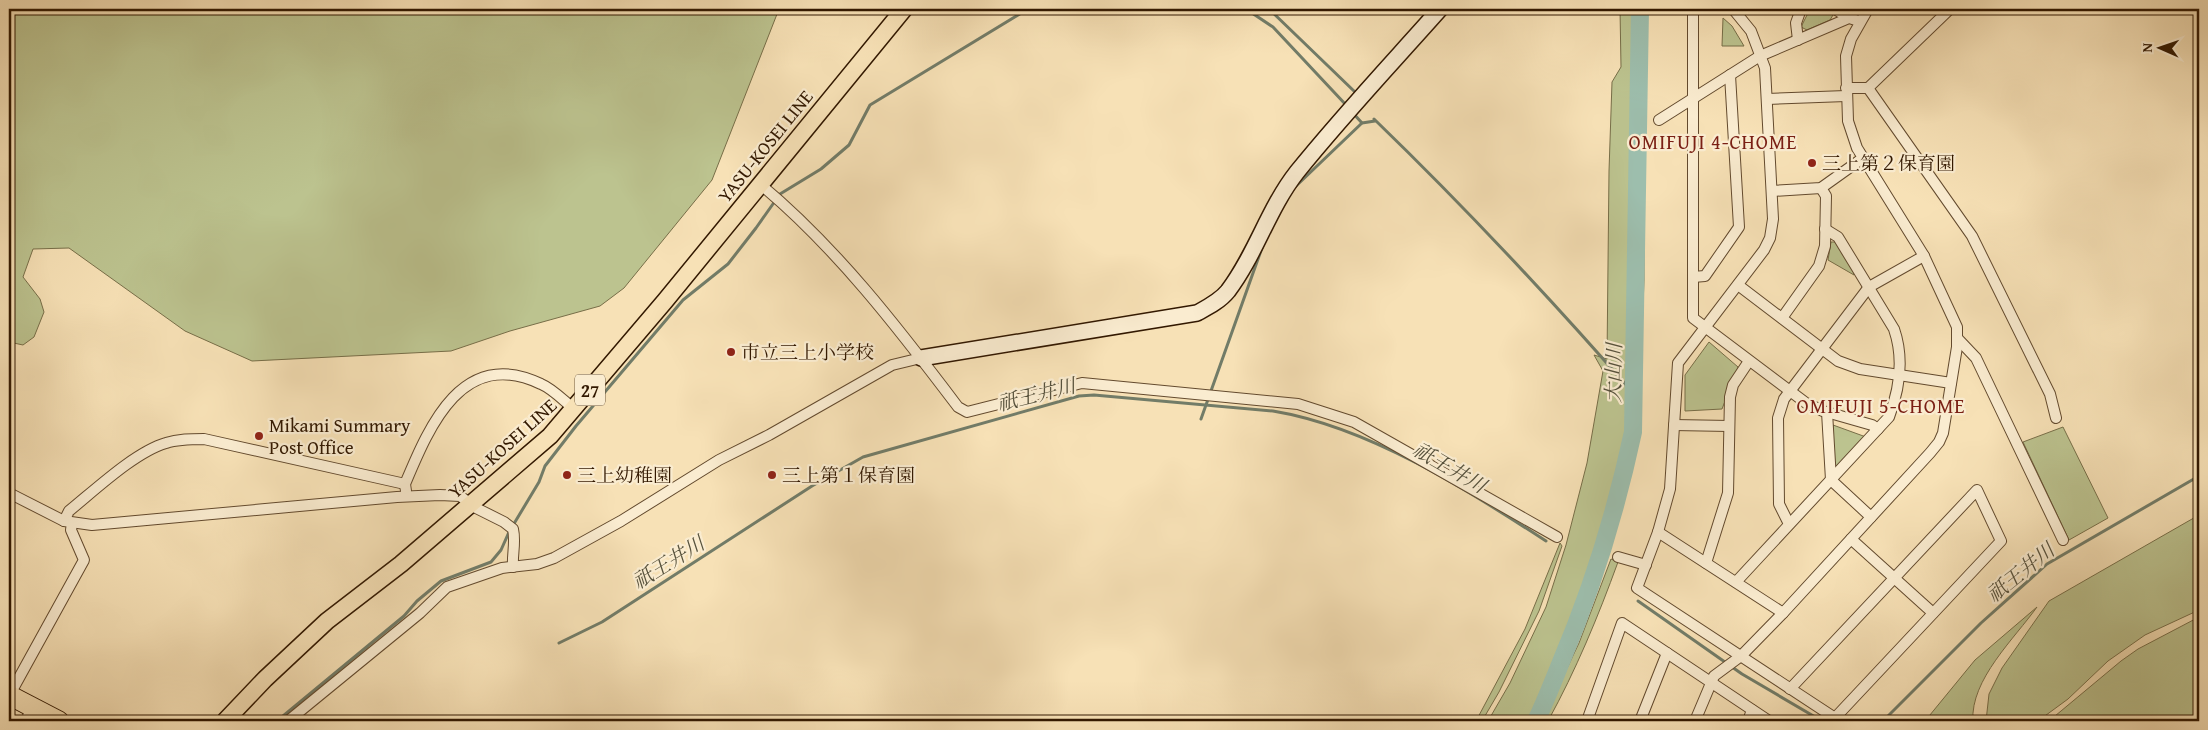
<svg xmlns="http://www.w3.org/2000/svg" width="2208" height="730" viewBox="0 0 2208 730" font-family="'Gentium Book Plus','Noto Serif JP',serif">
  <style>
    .green { fill: #bcc38f; stroke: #776e48 }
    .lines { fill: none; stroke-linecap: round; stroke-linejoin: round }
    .stream { stroke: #727c68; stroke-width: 3 }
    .river { stroke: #9dbead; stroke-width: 18 }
    .street-casing { stroke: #634a2e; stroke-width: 12 }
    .secondary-casing { stroke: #321800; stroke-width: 18 }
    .primary-casing { stroke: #321800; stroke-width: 19 }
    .highway-casing { stroke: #321800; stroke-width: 21 }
    .street { stroke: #faecd0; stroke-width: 10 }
    .secondary { stroke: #faecd0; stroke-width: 15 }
    .primary { stroke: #f7e1b6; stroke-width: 16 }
    .highway { stroke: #f7e1b6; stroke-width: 19 }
    .poi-dot { fill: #8f2418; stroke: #faecd0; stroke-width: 2 }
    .labels { text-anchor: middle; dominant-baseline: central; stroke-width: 4.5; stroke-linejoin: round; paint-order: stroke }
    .shield { fill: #faecd0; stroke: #6e583e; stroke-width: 1 }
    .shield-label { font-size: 18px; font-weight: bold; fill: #321800 }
    .street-label { font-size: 19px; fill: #321800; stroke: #faecd0 }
    .poi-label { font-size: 19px; fill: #321800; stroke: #faecd0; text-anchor: start }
    .neighbourhood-label { font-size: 20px; letter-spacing: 1px; fill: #7a1f14; stroke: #faecd0 }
    .water-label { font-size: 20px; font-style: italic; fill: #57523d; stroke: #faecd0 }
  </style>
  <rect width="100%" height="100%" fill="#f7e1b6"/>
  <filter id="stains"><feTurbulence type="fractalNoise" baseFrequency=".004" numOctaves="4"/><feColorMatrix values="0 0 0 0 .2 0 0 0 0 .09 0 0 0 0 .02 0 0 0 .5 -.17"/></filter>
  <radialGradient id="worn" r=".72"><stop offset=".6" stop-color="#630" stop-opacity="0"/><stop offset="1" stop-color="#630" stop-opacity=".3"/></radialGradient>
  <!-- green -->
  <g class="green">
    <path d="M9,9H779L712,180L624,288L600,306L510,331L451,351L252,361L185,331L69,248L33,249L23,277L40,299L44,312L34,337L23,345L9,342Z"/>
    <path d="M1620,9H1644V280L1640,385L1615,523L1592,596L1559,673L1533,721H1488L1510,683L1546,607L1566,545L1587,463L1603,371L1594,355L1607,359L1609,171L1612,82L1621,67Z"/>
    <path d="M1810,9H1825L1833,15L1830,20L1807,30L1801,27Z"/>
    <path d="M1723,18L1732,26L1744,46H1722Z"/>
    <path d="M1831,242H1835L1854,269V275L1828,260Z"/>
    <path d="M1709,342L1738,367L1722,409L1685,411V375Z"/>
    <path d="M1833,425L1866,437L1836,470L1833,465Z"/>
    <path d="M2063,427L2108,518L2069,540L2023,442Z"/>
    <path d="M2199,515V610L2145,635L2108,661L2068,699L2038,721H1986L1989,694L2002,668L2049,601Z"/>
    <path d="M1560,543L1562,546L1539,611L1499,692L1482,721H1476L1525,629Z"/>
    <path d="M1611,559L1618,562C1598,617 1576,670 1548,721H1542L1579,643Z"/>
    <path d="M2037,607C2015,638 1970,680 1973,721H1925L1975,660Z"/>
    <path d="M2199,617V721H2049L2121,661L2138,649Z"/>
  </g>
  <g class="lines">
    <!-- stream -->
    <g class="stream">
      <path d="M1246,9L1273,27L1347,106"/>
      <path d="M1269,9L1355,92"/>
      <path d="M1352,112L1362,123"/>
      <path d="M1374,119C1465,207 1551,299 1634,394"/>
      <path d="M1295,187L1362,123L1375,121"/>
      <path d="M1201,419L1263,245"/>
      <path d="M1638,601L1742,674L1822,721"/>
      <path d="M559,643L602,622L812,486L863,457L1079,396L1094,395L1273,411C1369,427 1466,489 1546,541"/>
      <path d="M277,721L404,616L417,601L441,581L491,562L501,550L509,532L539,482L545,466L576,426L683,300L728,264L756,228L780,194L821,169L849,145L870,105L1028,9"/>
      <path d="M1883,721L1981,623L2047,564L2199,476"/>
    </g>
    <!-- river -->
    <path class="river" d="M1536,721C1545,702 1553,682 1561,662C1593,587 1616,511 1633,432L1640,9"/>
    <defs>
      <g id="street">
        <path d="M1693,9V318L1806,403L1823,411L1872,425L1878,429"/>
        <path d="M1733,9L1751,31L1765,68L1773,219L1770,238L1764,250L1678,363L1670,489L1658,532L1637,588L1835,718"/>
        <path d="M1835,9L1849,18"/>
        <path d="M1798,40L1796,23L1801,9"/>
        <path d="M1846,88H1868L1950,9"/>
        <path d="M1868,88L1972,236L2050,394L2056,418"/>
        <path d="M1767,99L1846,96"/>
        <path d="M1659,120L1760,56L1849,18L1859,21"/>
        <path d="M760,184C836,247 899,329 958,407L967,412L1082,383L1298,404L1354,422L1557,537"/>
        <path d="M1772,191L1821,188L1863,158"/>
        <path d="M1693,277L1705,276L1739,227L1730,75"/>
        <path d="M1738,285L1838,361L1860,369L1951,383"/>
        <path d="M1782,318L1819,266L1825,246L1826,196L1821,188"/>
        <path d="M1957,338L1976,358L2063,540"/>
        <path d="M1827,412L1831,480L1871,517"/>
        <path d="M1674,425L1729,426"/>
        <path d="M406,491L405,484C429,427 462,346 541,384C553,389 564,401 574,409"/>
        <path d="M9,493L64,521L92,525L397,497L440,495L460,496L476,508L504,522L513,529C516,542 512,554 513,567"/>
        <path d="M64,521L69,511C95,490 135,452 166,443C178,439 191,439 204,439L405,484"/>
        <path d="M1789,524L1779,504L1778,418L1784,399L1869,287L1924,256"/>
        <path d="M1658,532L1783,613"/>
        <path d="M1851,539L1933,613"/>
        <path d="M1618,557L1646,565"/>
        <path d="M1706,563L1728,493L1730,397L1733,385L1749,361"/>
        <path d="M1736,582L1889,417C1900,388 1904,358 1894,329L1838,237L1825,229"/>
        <path d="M1790,689L1977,490L2001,541L1832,721"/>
        <path d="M9,696L84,560L71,530L72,523"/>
        <path d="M26,721L32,707"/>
        <path d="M288,721L420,613L447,587L502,568L537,564L554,558L621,521L719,460L769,435L892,365L921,358"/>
        <path d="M1587,721L1622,623L1769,721"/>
        <path d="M1640,721L1667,653"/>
        <path d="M1695,721L1714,676L1741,656L1783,613L1930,453L1939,442L1943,433L1957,347V327L1924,256L1857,148L1848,121L1846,56L1851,39L1868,9"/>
        <path d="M1748,721L1752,710"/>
      </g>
      <path id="secondary" d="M921,358L1197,313C1208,307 1220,301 1228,291C1256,254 1268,209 1297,172C1342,116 1392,63 1440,9"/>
      <path id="primary" d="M225,721L265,679L327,621L401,564L550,436L665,301L904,9"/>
      <path id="highway" d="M9,695L59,721"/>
    </defs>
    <!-- street casing -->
    <use href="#street" class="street-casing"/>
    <!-- secondary casing -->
    <use href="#secondary" class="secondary-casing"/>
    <!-- primary casing -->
    <use href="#primary" class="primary-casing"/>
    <!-- highway casing -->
    <use href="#highway" class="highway-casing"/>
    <!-- street -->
    <use href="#street" class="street"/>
    <!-- secondary -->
    <use href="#secondary" class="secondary"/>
    <!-- primary -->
    <use href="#primary" class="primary"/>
    <!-- highway -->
    <use href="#highway" class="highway"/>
  </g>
  <!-- markers -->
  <g class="poi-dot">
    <circle cx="1812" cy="163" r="5"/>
    <circle cx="731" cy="352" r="5"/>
    <circle cx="259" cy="436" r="5"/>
    <circle cx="567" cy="475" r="5"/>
    <circle cx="772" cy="475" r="5"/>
  </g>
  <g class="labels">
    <!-- shield labels -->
    <rect class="shield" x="575" y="374.5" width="30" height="31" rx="4"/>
    <g class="shield-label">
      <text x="590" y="390">27</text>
    </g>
    <!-- street labels -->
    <g class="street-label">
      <text transform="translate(765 146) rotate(-51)">YASU-KOSEI LINE</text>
      <text transform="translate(502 448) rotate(-42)">YASU-KOSEI LINE</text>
    </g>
    <!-- poi labels -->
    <g class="poi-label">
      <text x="1822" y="163">三上第２保育園</text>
      <text x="741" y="352">市立三上小学校</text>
      <text x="269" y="425">Mikami Summary<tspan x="269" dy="22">Post Office</tspan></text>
      <text x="577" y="475">三上幼稚園</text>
      <text x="782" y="475">三上第１保育園</text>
    </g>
    <!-- neighbourhood labels -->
    <g class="neighbourhood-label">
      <text x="1713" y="141">OMIFUJI 4-CHOME</text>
      <text x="1881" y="405">OMIFUJI 5-CHOME</text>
    </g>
    <!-- water labels -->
    <g class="water-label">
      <text transform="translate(1613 373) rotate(-89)">大山川</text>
      <text transform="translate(1036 394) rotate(-14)">祇王井川</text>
      <text transform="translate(1450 467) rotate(30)">祇王井川</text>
      <text transform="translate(668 562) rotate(-32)">祇王井川</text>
      <text transform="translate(2020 572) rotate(-39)">祇王井川</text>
    </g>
  </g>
  <!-- margin -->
  <rect width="2208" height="730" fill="none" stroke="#f7e1b6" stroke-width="30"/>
  <rect x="10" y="10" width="2188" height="710" fill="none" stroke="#321800" stroke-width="2.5"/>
  <rect x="15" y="15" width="2178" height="700" fill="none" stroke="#321800"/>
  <!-- north arrow -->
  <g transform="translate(2160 48) rotate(272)" stroke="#faecd0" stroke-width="4" paint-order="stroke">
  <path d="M0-4L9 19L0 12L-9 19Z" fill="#321800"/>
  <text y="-8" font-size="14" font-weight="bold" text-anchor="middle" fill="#321800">N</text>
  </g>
  <rect width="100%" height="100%" filter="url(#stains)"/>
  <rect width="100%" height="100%" fill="url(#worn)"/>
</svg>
